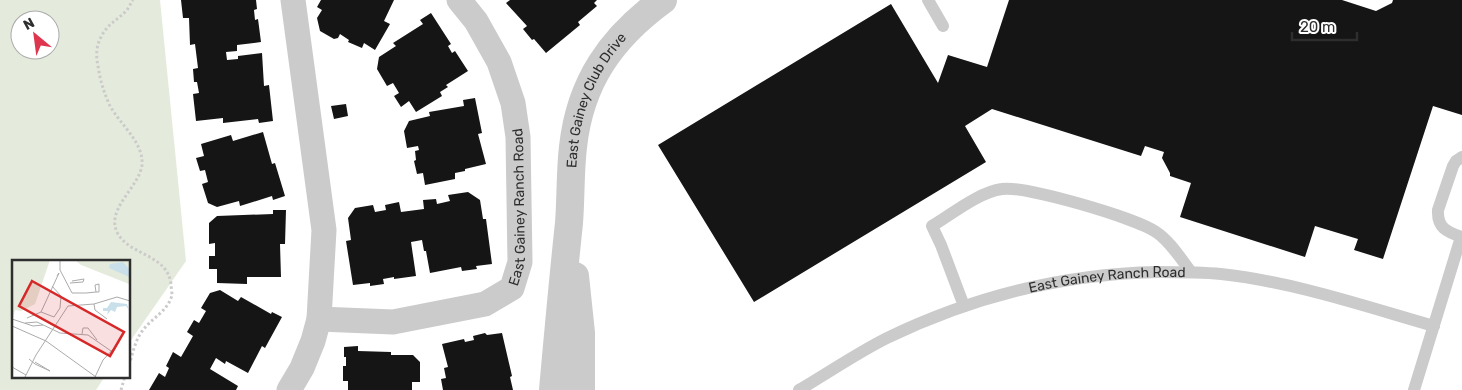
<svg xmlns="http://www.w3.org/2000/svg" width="1462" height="390" viewBox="0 0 1462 390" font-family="Rubik,sans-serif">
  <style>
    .green { fill: #e5ebdc; fill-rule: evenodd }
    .building { fill: #151515 }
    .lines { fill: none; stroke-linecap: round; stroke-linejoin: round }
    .path { stroke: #cbcbcb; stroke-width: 3; stroke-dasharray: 2.5 2.5; stroke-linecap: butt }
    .service { stroke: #cbcbcb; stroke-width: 12 }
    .minor { stroke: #cbcbcb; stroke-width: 25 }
    .tertiary { stroke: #cbcbcb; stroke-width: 28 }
    .labels { text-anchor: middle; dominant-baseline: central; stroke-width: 5; stroke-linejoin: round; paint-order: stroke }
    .street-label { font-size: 14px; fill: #2e2e2e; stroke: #fff }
    .inset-road { fill: none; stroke: #ababab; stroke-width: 1 }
    .view { fill: #d62828; fill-opacity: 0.15; stroke: #d62828; stroke-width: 2.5 }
    .inset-edge { fill: none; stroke: #2e2e2e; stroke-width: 2.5 }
  </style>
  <rect width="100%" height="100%" fill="#fff"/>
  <!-- green -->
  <path class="green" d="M0,0H160L186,261L129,343V261H14V376H105L96,390H0ZM20,20H50V50H20Z"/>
  <!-- building -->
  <g class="building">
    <path d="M181,0H256L257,9L254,10L255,20L258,19L261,42L237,45V51L226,52L227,60L238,59V56L262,53L264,86L269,85L273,121L259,123L258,119L223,123V118L196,121L193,94L199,93L197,82H194L193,69L198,68L195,44L190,45L189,18H183Z"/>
    <path d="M321,0H394L384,21L390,24L375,50L364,43L362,48L348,42L349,40L340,34L338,38L334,39L320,31L317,18L322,10L317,7Z"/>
    <path d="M510,0H597L594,3L597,6L578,22L580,25L546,53L534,39L532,40L523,29L527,26L506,3Z"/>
    <path d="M1009,0H1342L1376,11L1392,3L1393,0H1462V115L1433,106L1383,259L1354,250L1358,239L1315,226L1305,257L1180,217L1191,183L1170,176V173L1162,158L1164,152L1145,146L1141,156L992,109L965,126L986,162L754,302L658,145L891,4L938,83L948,55L987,67Z"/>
    <path d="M431,13L451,44L448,46L452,53L455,51L468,71L446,85L448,87L440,92L442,96L416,112L409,101L401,107L394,96L399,93L393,83L387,86L377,69L379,57L396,46L393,43L423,24L420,20Z"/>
    <path d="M475,98L482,133L478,134L486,164L465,169V171L455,173V179L425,185L423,173L417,174L414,161L416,160L415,151L419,150L418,146L407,148L404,131L409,121L430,116L429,112L464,106L463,100Z"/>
    <path d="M346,104L348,116L334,119L331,106Z"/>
    <path d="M263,132L272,164L275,163L285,196L273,200L272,196L240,206L239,201L217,207L208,203L202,184L208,182L205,170L200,171L196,158L204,156L201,144L231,135L233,141Z"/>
    <path d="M468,192L480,200L483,219H486L492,264L476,266L477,269L462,271L461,267L430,273L426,251H424L422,240L411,242L416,276L394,279V277L383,279L384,284L370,286V283L353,285L346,241L351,240L348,218L355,208L373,205L375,212L386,210L385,205L399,202L401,212L424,209L423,200L436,199L437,204L450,201L448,195Z"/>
    <path d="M273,210H286L285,244H280L281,277H247V284L217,283V269H209V256H215V243L209,244V223L217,216L273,214Z"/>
    <path d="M220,290L238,301L241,297L271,314L272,312L282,317L265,348L262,346L248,373L226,361L225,364L216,358L210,369L238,386L236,390H149L159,373L165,377L169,368L166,366L173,352L181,357L193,336L187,332L194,320L199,323L206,311L201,308L210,293Z"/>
    <path d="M485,333L487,335L502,333L512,376L510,377L513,390H443L441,379L446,378L444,368L448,367L442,344L464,339L465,342L474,340L473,336Z"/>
    <path d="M358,346V351L391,352V355H413L420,362V382H412V390H348V381H343V366H346V357H344V347Z"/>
  </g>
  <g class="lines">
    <!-- path -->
    <g class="path">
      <path d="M129,365C133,353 135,340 143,330C152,318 168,311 172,295C172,292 171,287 171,284C167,254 131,256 118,234C104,210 139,188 142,165C144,143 120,124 110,106C104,93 100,80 98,66C96,56 96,46 101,37C107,24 118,20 127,10C129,7 131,3 133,0"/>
      <path d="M121,390L125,376"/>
    </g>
    <!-- service -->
    <g class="service">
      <path d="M928,0L943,26"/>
      <path d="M1462,157L1456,161L1453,166L1438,210C1437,228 1447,232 1462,237"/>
      <path d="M964,306L941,245L932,226C952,214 979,192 1002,189C1024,185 1136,218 1156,232C1170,241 1181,259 1191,272"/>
      <path id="s1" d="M799,390C828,373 857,353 887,338C972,297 1062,274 1157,272C1178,272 1200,272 1221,274C1294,282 1364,306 1434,326"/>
      <path d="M1414,390L1461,237"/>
    </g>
    <!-- minor -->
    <g class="minor">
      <path id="s2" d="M319,319L393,322L485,304L512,288L520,262L518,137L513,103L499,62L476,21L459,0"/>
      <path d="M289,390L302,368L313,341L319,319L324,230L293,0"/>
    </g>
    <!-- tertiary -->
    <g class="tertiary">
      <path d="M575,276L581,333V390"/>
      <path id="s3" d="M553,390C558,334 563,279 569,223C571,198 570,172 573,147C580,82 611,38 663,0"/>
    </g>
  </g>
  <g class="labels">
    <!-- street labels -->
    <g class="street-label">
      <text stroke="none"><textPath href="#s3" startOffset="296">East Gainey Club Drive</textPath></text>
      <text stroke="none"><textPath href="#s2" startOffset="281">East Gainey Ranch Road</textPath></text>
      <text stroke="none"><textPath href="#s1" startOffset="332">East Gainey Ranch Road</textPath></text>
    </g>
  </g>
  <!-- overview -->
  <g transform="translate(12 260)">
    <rect width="118" height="118" fill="#fff"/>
    <path d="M1,0H38L23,44L9,51L3,50L1,58ZM63,0H117V24L69,5Z" fill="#e5ebdc"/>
    <path d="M111,2L117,9V17L97,8L98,4ZM99,42L115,44L117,50L114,46L105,47L103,52L99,50L95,55L96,51H91V48H95Z" fill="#c9e0ea"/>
    <path class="inset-road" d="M48,0V10L60,33H74L84,32H87V24L83,25L84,32M58,23L71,22L72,19L60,21M82,44L83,50L95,59M29,52L42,57L48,48L49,36L40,26M15,58L29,52L47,13L45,16M0,59L21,66L31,65M13,63L25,62L48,73L76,75L99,91M0,66L34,81L84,117M70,74L71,68H76L85,80M24,95L56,46L82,44L105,37L118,41M17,99L23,104L38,111L23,102M0,107L14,115M13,117L24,95M83,117L91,100L103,87"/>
    <path class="view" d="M20,21L112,72L98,96L7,46Z"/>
    <rect width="118" height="118" class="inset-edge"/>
  </g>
  <!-- north arrow -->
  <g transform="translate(35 35) rotate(331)"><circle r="24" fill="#ffffff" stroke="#ababab"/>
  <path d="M0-4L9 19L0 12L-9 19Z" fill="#df3650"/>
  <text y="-8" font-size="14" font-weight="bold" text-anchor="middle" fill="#2e2e2e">N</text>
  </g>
  <!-- scale -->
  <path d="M1292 32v8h65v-8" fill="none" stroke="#2e2e2e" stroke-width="2.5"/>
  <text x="1300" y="32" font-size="15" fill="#2e2e2e" stroke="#ffffff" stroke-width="4" paint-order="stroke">20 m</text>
</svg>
